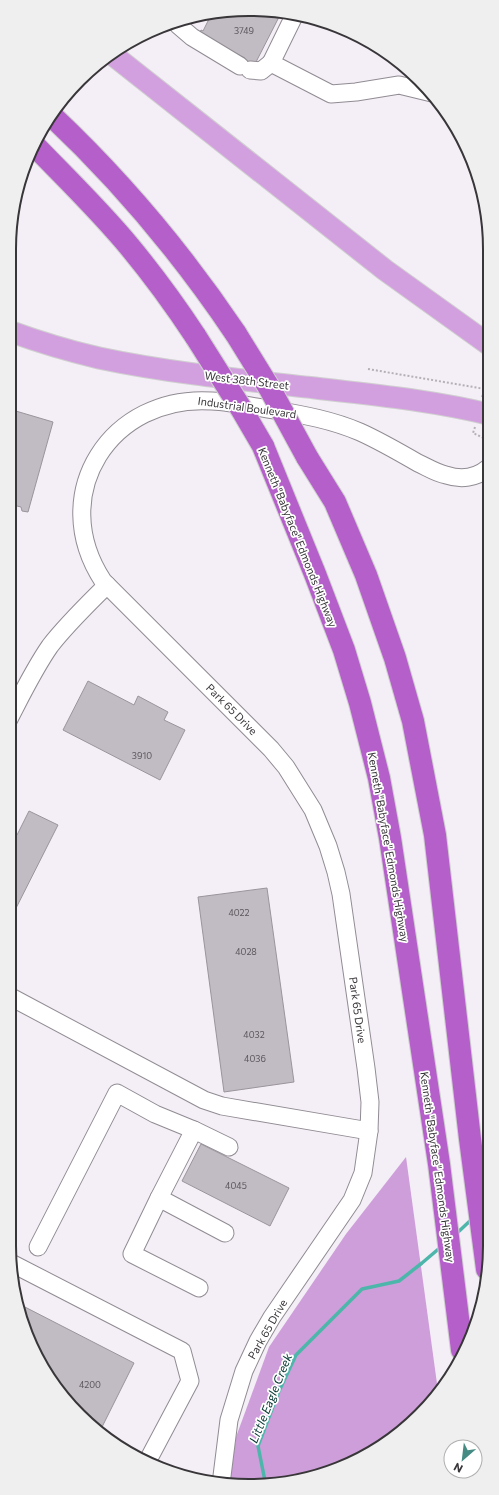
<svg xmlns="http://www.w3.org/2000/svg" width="499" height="1495" viewBox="0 0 499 1495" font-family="Commissioner,sans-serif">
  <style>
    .forest { fill: #cd9ed9 }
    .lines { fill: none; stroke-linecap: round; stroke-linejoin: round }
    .stream { stroke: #4db6ab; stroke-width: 3.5 }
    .building { fill: #c1bbc3; stroke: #9a949c }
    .minor-casing { stroke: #918b93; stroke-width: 19 }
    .major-casing { stroke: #cfcfcf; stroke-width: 23 }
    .highway-casing { stroke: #cfcfcf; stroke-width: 24 }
    .path { stroke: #b5b0b6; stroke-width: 2; stroke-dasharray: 2 2; stroke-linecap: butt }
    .minor { stroke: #fff; stroke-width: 17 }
    .major { stroke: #d3a0df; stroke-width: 21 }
    .highway { stroke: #b560ca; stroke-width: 22 }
    .highway-bridge-casing { stroke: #cfcfcf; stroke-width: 24; stroke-linecap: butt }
    .highway-bridge { stroke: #b560ca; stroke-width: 22 }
    .labels { text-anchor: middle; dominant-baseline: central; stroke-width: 3.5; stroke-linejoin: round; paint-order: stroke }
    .number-label { font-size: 9px; fill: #5b575c }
    .street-label { font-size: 11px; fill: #393639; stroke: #fff }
    .water-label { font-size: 12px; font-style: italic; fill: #00332f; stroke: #fff }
    .rim { fill: none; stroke: #393639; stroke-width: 2 }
  </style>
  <rect width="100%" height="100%" fill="#f4eef6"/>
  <!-- forest -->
  <path class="forest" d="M406,1157L438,1391L383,1445L312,1478L230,1483L236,1437L269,1347L346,1234Z"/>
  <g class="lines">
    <!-- stream -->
    <g class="stream">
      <path d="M456,1234L472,1219"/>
      <path d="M265,1481L258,1446L279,1391L296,1355L362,1289L399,1281L422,1263L442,1246"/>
    </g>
  </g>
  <!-- building -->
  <g class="building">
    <path d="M218,11L280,15L255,64L239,68L245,58L199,35L201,30L203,31L212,13Z"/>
    <path d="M9,409L53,422L28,512L22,511L21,507L9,504Z"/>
    <path d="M88,681L134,705L138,696L168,712L164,720L185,730L160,780L63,730Z"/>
    <path d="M29,811L58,825L9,922V831L17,835Z"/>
    <path d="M267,888L294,1082L224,1092L198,897Z"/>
    <path d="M201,1144L289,1188L270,1226L182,1181Z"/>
    <path d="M21,1305L134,1363L101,1429L69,1404L27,1337Z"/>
  </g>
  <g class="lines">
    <defs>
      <g id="minor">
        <path d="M294,16L271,63L331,94L356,92L399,85L432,93"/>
        <path d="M178,25L192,37L240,66"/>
        <path d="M250,70L261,71L271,63"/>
        <path d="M9,719C22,694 34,669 50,646C67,624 87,605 107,585"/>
        <path d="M9,996L204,1100L222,1106L369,1131"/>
        <path d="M159,1198L132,1254L199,1288"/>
        <path d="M225,1233L159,1198L194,1130L229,1147"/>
        <path d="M38,1247L117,1093L155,1114L194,1130"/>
        <path d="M13,1264L182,1351L190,1381L147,1462"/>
        <path d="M221,1484L229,1420L244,1371L258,1341L272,1317L352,1200L363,1173L369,1131L370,1102L366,1068L341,894L336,872L328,846L313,810L286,767L271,749L103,581C46,494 111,394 212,401C233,402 254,407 275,410C304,415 332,420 360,432C380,441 399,452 418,463C427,467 436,473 446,475C461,480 476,478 488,468"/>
      </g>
      <g id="major">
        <path d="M113,55L385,270L488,344"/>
        <path d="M9,331C39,342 69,351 99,358C170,373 243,380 315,388C373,395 431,400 488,414"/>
      </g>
      <g id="highway">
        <path d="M52,116C122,182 183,255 236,334"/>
        <path d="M37,148C68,180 100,211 129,246C153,275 175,305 196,337"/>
        <path d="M263,446L315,574L344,650L360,703L379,778L390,838L439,1164L462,1350"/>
        <path d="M307,457L335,502L366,575L395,658L413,721L435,835L470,1139L487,1269"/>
      </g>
    </defs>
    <!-- minor casing -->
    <use href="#minor" class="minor-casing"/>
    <!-- major casing -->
    <use href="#major" class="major-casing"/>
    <!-- highway casing -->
    <use href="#highway" class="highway-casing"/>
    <!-- path -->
    <g class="path">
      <path d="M368,369L485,389L488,382"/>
      <path d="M482,397L485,389"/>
      <path d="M475,427L473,433L488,440"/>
    </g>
    <!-- minor -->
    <use href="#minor" class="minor"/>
    <!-- major -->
    <use href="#major" class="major"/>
    <!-- highway -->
    <use href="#highway" class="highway"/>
    <defs>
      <g id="highway-bridge">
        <path d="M236,334L270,389L307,457"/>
        <path d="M196,337L242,410L263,446"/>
      </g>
    </defs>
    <!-- highway-bridge casing -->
    <use href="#highway-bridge" class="highway-bridge-casing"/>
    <!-- highway-bridge -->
    <use href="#highway-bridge" class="highway-bridge"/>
  </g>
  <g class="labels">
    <!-- number labels -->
    <g class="number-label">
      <text x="244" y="30">3749</text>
      <text x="142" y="755">3910</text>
      <text x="239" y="912">4022</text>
      <text x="246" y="951">4028</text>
      <text x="254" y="1034">4032</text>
      <text x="255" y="1058">4036</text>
      <text x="236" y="1185">4045</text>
      <text x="90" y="1384">4200</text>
    </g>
    <!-- street labels -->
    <g class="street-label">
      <text transform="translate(247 380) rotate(7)">West 38th Street</text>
      <text transform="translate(247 407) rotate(8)">Industrial Boulevard</text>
      <text transform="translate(298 537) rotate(68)">Kenneth "Babyface" Edmonds Highway</text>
      <text transform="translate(232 709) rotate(45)">Park 65 Drive</text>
      <text transform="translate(389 847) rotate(80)">Kenneth "Babyface" Edmonds Highway</text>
      <text transform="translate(358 1010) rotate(82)">Park 65 Drive</text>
      <text transform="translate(438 1167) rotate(82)">Kenneth "Babyface" Edmonds Highway</text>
      <text transform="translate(267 1329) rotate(-60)">Park 65 Drive</text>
    </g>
    <!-- water labels -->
    <g class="water-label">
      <text transform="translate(270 1398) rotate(-68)">Little Eagle Creek</text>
    </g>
  </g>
  <!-- crop -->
  <path d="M0 0H499V1495H0ZM249 16H250A233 233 0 0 1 483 249V1246A233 233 0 0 1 250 1479H249A233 233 0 0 1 16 1246V249A233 233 0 0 1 249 16Z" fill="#efefef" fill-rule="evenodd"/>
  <path class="rim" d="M249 16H250A233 233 0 0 1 483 249V1246A233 233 0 0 1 250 1479H249A233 233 0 0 1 16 1246V249A233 233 0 0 1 249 16Z"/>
  <!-- north arrow -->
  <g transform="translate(463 1459) rotate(208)"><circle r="19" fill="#ffffff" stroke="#b0afb0"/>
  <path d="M0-3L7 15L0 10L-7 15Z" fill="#458b83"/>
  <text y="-6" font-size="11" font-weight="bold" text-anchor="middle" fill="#393639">N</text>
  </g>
</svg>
